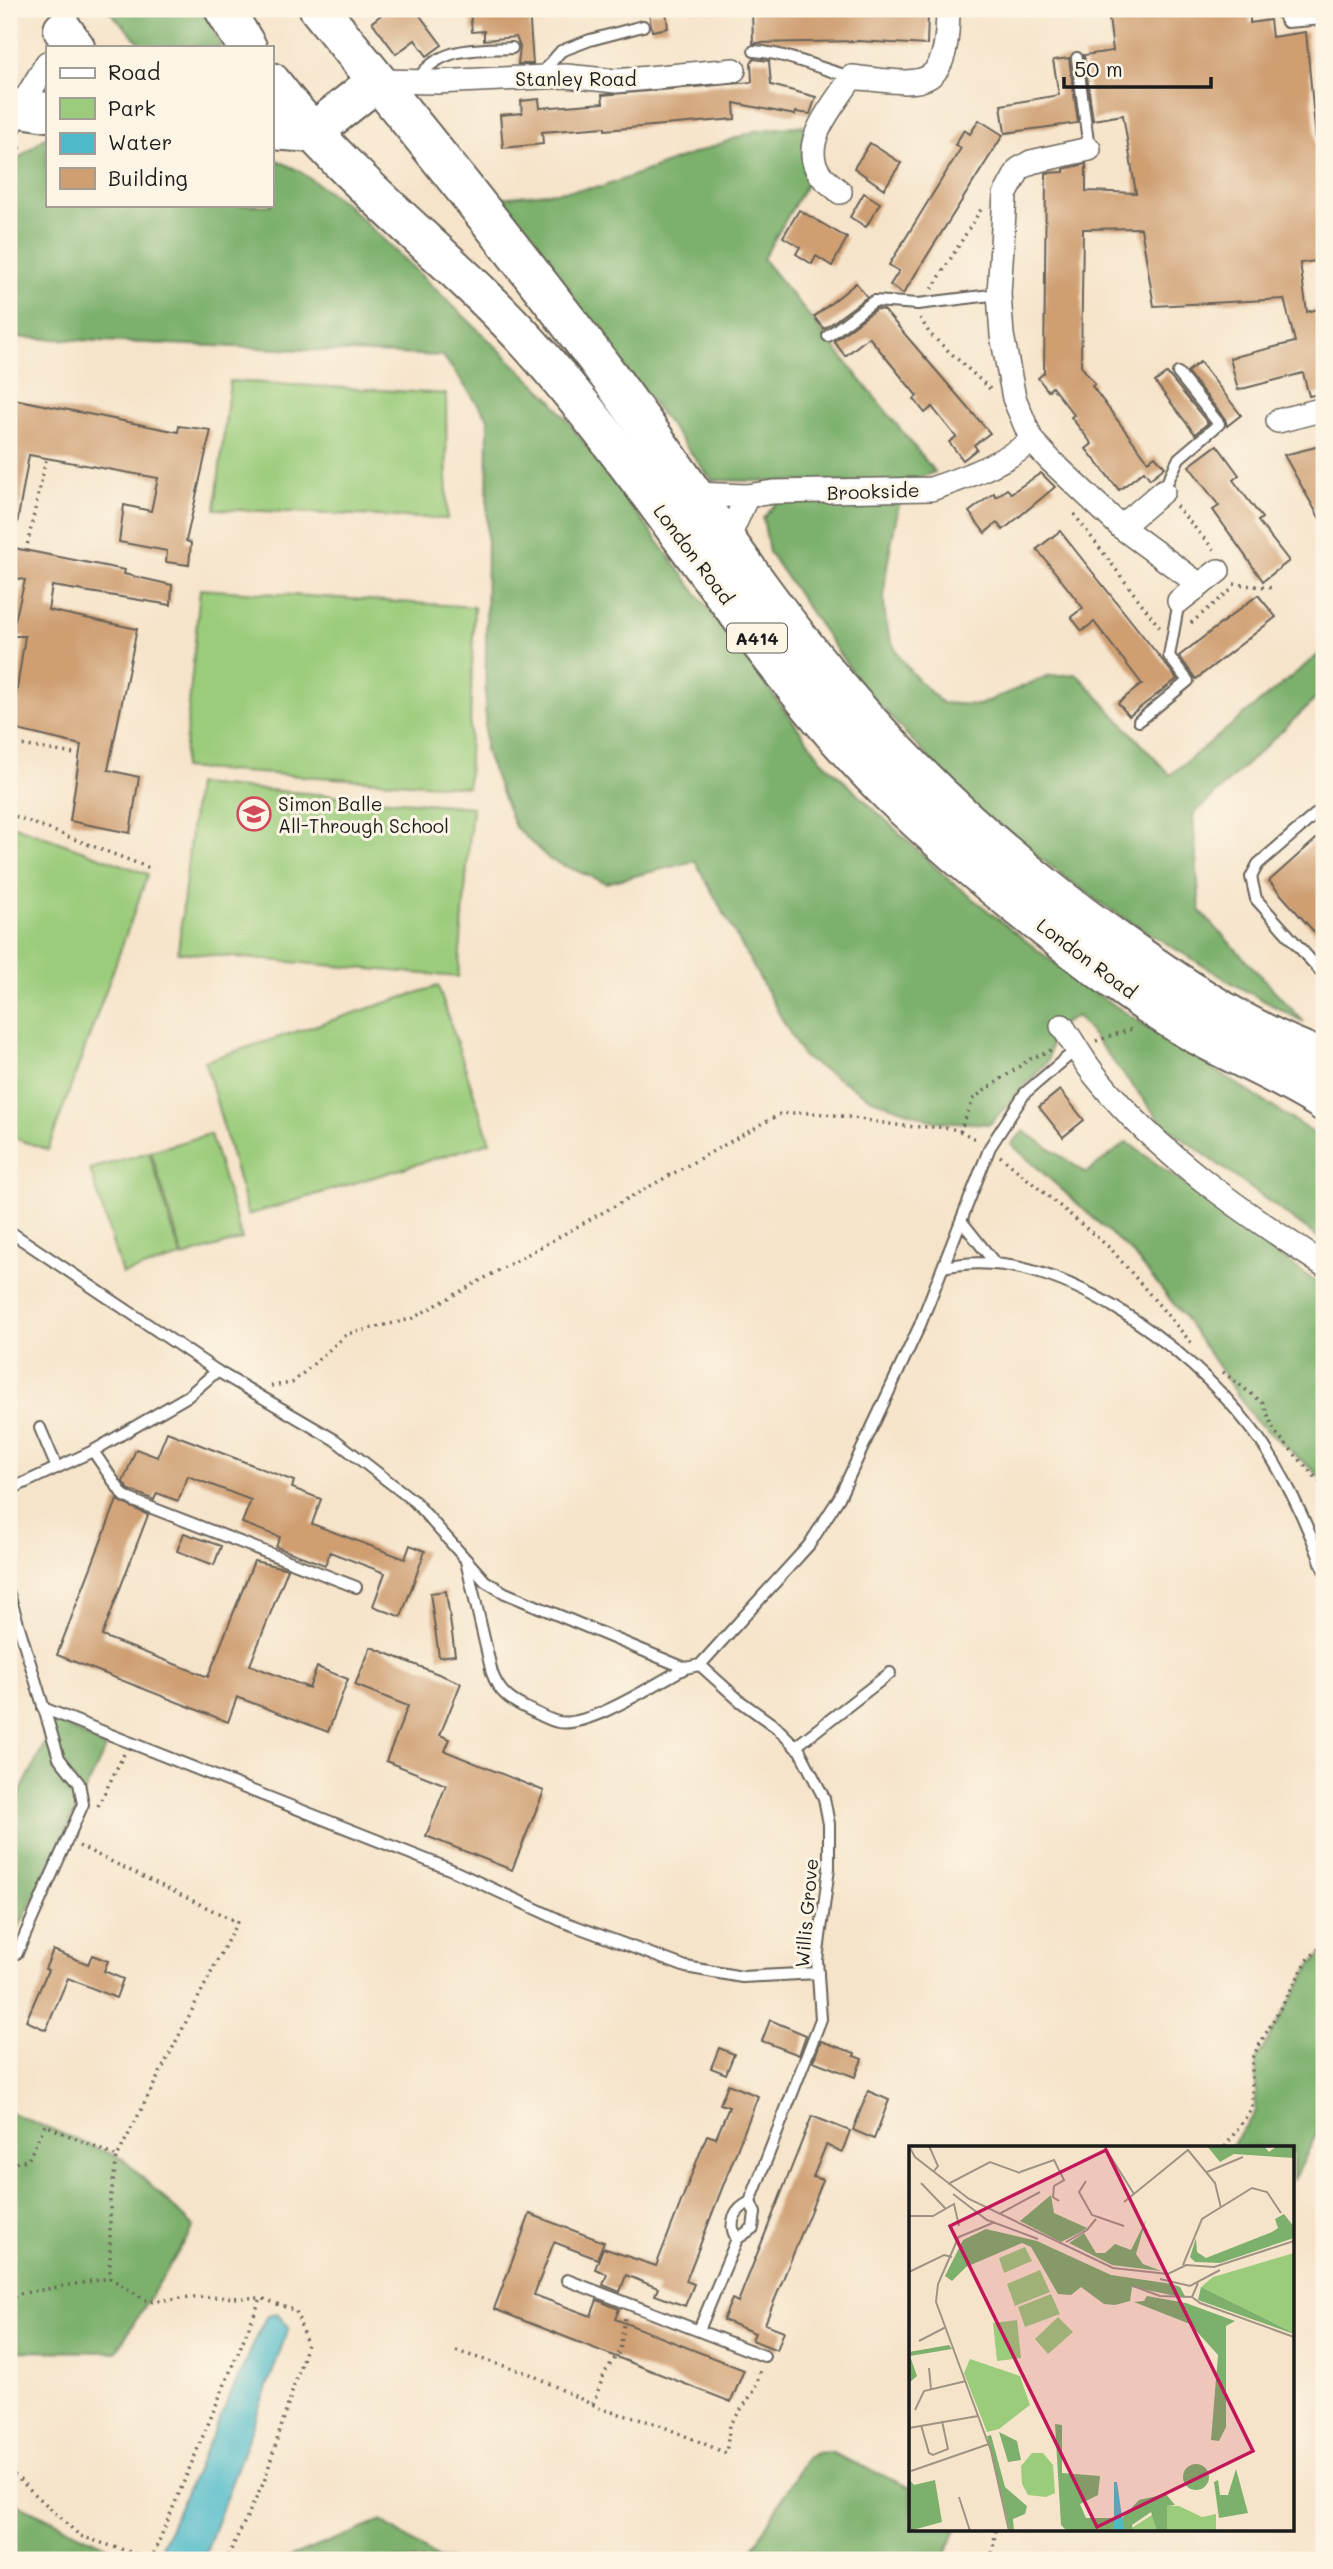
<svg xmlns="http://www.w3.org/2000/svg" width="1333" height="2569" viewBox="0 0 1333 2569" font-family="Mali,sans-serif">
  <style>
    .green { fill: #9bcc7c; stroke: #5c744c; stroke-width: 2 }
    .forest { fill: #7cb06c; stroke: #4c6644; stroke-width: 2 }
    .water { fill: #4ebac9; stroke: #356b72; stroke-width: 2 }
    .building { fill: #cf9f72 }
    .lines { fill: none; stroke-linecap: round; stroke-linejoin: round }
    .lane-casing { stroke: #686259; stroke-width: 14 }
    .street-casing { stroke: #686259; stroke-width: 26 }
    .highway-casing { stroke: #686259; stroke-width: 42 }
    .path { stroke: #686259; stroke-width: 3.5; stroke-dasharray: 2 5; stroke-linecap: butt }
    .lane { stroke: #fff; stroke-width: 10 }
    .street { stroke: #fff; stroke-width: 23 }
    .highway { stroke: #fff; stroke-width: 38 }
    .labels { text-anchor: middle; dominant-baseline: central; stroke-width: 6; stroke-linejoin: round; paint-order: stroke }
    .shield { fill: #fcf5e5; stroke: #5f5d58; stroke-width: 2 }
    .shield-label { font-size: 18px; font-weight: bold; fill: #1c1c1c }
    .street-label { font-size: 19px; fill: #1c1c1c; stroke: #fcf5e5 }
    .poi-label { font-size: 19px; fill: #1c1c1c; stroke: #fcf5e5; text-anchor: start }
    .inset-road { fill: none; stroke: #9f9484; stroke-width: 2 }
    .view { fill: #c2185b; fill-opacity: 0.15; stroke: #c2185b; stroke-width: 3.5 }
    .inset-edge { fill: none; stroke: #1c1c1c; stroke-width: 3.5 }
  </style>
  <rect width="100%" height="100%" fill="#fcf5e5"/>
  <filter id="ink" filterUnits="userSpaceOnUse"><feTurbulence type="fractalNoise" baseFrequency=".0143" numOctaves="2"/><feDisplacementMap in="SourceGraphic" scale="14" xChannelSelector="R" yChannelSelector="G"/><feConvolveMatrix kernelMatrix="1 2 1 2 8 2 1 2 1" color-interpolation-filters="sRGB"/></filter>
  <filter id="wash" filterUnits="userSpaceOnUse"><feTurbulence type="fractalNoise" baseFrequency=".00686" numOctaves="4" result="noise"/><feDisplacementMap in="SourceGraphic" scale="28" xChannelSelector="R" yChannelSelector="G"/><feGaussianBlur stdDeviation="1.57" result="paint"/><feColorMatrix in="noise" values="0 0 0 0 0 0 0 0 0 0 0 0 0 0 0 0 0 1.4 0 .05"/><feComposite in="paint" operator="in"/></filter>
  <g filter="url(#wash)">
    <rect width="100%" height="100%" fill="#f6e4ca"/>
    <!-- green -->
    <g class="green">
      <path d="M230,381L446,394L447,519L215,509Z"/>
      <path d="M200,589L474,607L468,787L183,768Z"/>
      <path d="M196,784L472,807L458,977L178,952Z"/>
      <path d="M9,824L148,874L48,1150L9,1136Z"/>
      <path d="M438,986L490,1142L248,1215L205,1061Z"/>
      <path d="M210,1134L242,1239L183,1257L151,1151Z"/>
      <path d="M149,1152L181,1257L122,1274L90,1169Z"/>
    </g>
    <!-- forest -->
    <g class="forest">
      <path d="M107,9H202L222,47H144Z"/>
      <path d="M803,125L811,176L763,259L935,472L902,484L712,480L544,263L499,198L602,187L755,131Z"/>
      <path d="M47,136V205H271V157L298,170L347,205L551,399L822,760L948,879L1078,982L1324,1140V1242L1163,1124L1077,1016L1045,1034L1051,1045L1048,1061L990,1124L934,1121L872,1099L803,1057L695,861L606,883L550,860L515,827L485,751L488,418L443,356L9,337V166Z"/>
      <path d="M900,499C893,542 874,598 891,640C901,665 923,685 942,703L979,705L1047,676L1077,674L1170,775L1324,650V691L1193,815L1200,911L1304,1022L1240,988L1103,905L981,815L861,685L769,552L763,518L778,501Z"/>
      <path d="M1024,1131L1086,1173L1127,1142L1324,1288V1480L1255,1420L1182,1314L1132,1253L1011,1144Z"/>
      <path d="M56,1721L106,1748L9,1948V1815Z"/>
      <path d="M1324,1952V2119L1293,2181V2147H1231L1256,2111V2061L1311,1965Z"/>
      <path d="M9,2112L123,2159L194,2227L116,2352L9,2351Z"/>
      <path d="M830,2452L911,2488V2529H956L944,2560H746L806,2458L816,2453Z"/>
      <path d="M9,2500L135,2560H9Z"/>
      <path d="M382,2521L439,2559L452,2560H283Z"/>
    </g>
    <!-- water -->
    <path class="water" d="M277,2313L289,2327L203,2560H155L266,2317Z"/>
    <g id="blocks">
      <!-- building -->
      <g class="building">
        <path d="M389,9H415L442,45L427,56L415,40L396,54L372,22Z"/>
        <path d="M470,9H529L533,64H518L520,47L516,37L484,40V31L472,32Z"/>
        <path d="M855,9L895,13V9H912V14H928L927,45L858,41L753,43L752,10Z"/>
        <path d="M1108,9H1250V23L1270,20L1272,37L1306,32L1324,226V260L1300,263L1307,312L1322,308L1324,317V393L1309,396L1303,373L1238,390L1230,358L1295,342L1284,299L1154,306L1141,228L1083,229L1081,366L1095,384L1092,386L1148,461L1155,456L1165,467L1150,479L1144,471L1119,490L1086,449L1092,444L1071,417L1074,415L1052,387L1048,391L1038,378L1044,373L1046,173L1064,172V169L1086,164V191L1136,193L1123,115L1093,120L1084,55L1113,51Z"/>
        <path d="M666,11L668,28L652,31L649,13Z"/>
        <path d="M1069,58L1078,123L1005,133L1001,105L1059,95L1053,60Z"/>
        <path d="M754,59L769,61L771,85L816,97L810,114L796,112L795,115L734,103L735,119L605,130V127L542,132L543,144L503,148L500,115L522,113L521,101L539,99L540,108L603,103L602,95L752,82L751,63Z"/>
        <path d="M979,120L1003,135L903,294L890,285L899,271L889,265L961,148L955,145L964,130L970,134Z"/>
        <path d="M870,143L901,163L884,189L854,168Z"/>
        <path d="M864,193L880,203L866,227L850,217Z"/>
        <path d="M799,210L847,238L832,266L816,256L812,264L796,254L800,247L783,237Z"/>
        <path d="M856,283L867,297L824,329L814,317Z"/>
        <path d="M876,309L884,310L990,433L974,445L977,449L963,460L949,442L956,437L932,407L925,413L914,399L917,396L869,337L845,356L834,341Z"/>
        <path d="M1200,362L1241,415L1227,426L1225,419L1187,372Z"/>
        <path d="M1167,373L1208,423L1195,434L1155,382Z"/>
        <path d="M9,398L178,432L179,426L211,430L186,541L191,543L189,565L166,562L167,551L119,542L124,505L151,511L158,478L29,455L17,524H9Z"/>
        <path d="M1217,445L1239,475L1233,480L1262,518L1258,521L1289,561L1263,581L1213,510L1219,506L1189,466Z"/>
        <path d="M1324,445V526L1284,455Z"/>
        <path d="M1041,473L1055,487L1003,530L997,523L985,533L969,512L994,493L996,497L1007,489L1011,493Z"/>
        <path d="M1060,531L1177,679L1129,716L1118,703L1142,684L1094,622L1082,631L1071,617L1083,608L1037,549Z"/>
        <path d="M9,547L125,570L124,574L172,585L171,605L52,586L48,610L137,629L108,770L139,777L130,833L70,821L81,745L9,728V701L15,702L25,636H11L25,580L9,577Z"/>
        <path d="M1258,595L1276,617L1196,679L1179,656Z"/>
        <path d="M1324,832V943L1269,881Z"/>
        <path d="M1060,1090L1084,1120L1063,1137L1039,1107Z"/>
        <path d="M167,1432L294,1481L292,1488L321,1499L312,1524L405,1559L410,1545L425,1551L401,1617L373,1606L385,1573L330,1552L325,1565L276,1547L280,1537L242,1523L251,1500L188,1476L178,1501L157,1493L154,1500L128,1489L123,1482L136,1449L157,1457Z"/>
        <path d="M117,1500L148,1515L102,1636L208,1677L254,1561L288,1569L250,1665L309,1688L317,1667L348,1679L328,1732L237,1697L228,1722L57,1655Z"/>
        <path d="M184,1533L221,1546L214,1565L177,1551Z"/>
        <path d="M446,1591L455,1655L439,1657L430,1593Z"/>
        <path d="M371,1647L461,1683L440,1735L450,1739L445,1751L544,1791L512,1870L426,1836L446,1785L386,1761L408,1706L355,1685Z"/>
        <path d="M53,1950L88,1964L92,1955L108,1961L104,1971L123,1979L116,1998L68,1978L46,2030L26,2021L48,1970L45,1969Z"/>
        <path d="M770,2020L806,2035L799,2055L762,2041Z"/>
        <path d="M821,2041L855,2053L854,2056L862,2059L855,2077L813,2061Z"/>
        <path d="M719,2048L734,2054L726,2074L711,2068Z"/>
        <path d="M728,2084L758,2096L686,2281L694,2284L685,2306L655,2295L658,2288L626,2275L620,2292L603,2285L607,2274L595,2269L603,2248L656,2266L707,2135L716,2138L729,2107L720,2104Z"/>
        <path d="M868,2091L889,2100L874,2139L853,2130Z"/>
        <path d="M812,2116L850,2131L842,2152L826,2145L813,2177L823,2180L765,2324L784,2331L777,2350L752,2340L755,2333L723,2320L732,2299L738,2302Z"/>
        <path d="M530,2214L604,2242L597,2259L554,2242L534,2295L591,2316L597,2300L619,2309L615,2319L744,2370L731,2402L494,2309Z"/>
      </g>
    </g>
  </g>
  <g filter="url(#ink)">
    <use href="#blocks" fill-opacity="0" stroke="#686259" stroke-width="2"/>
    <g class="lines">
      <defs>
        <g id="lane">
          <path d="M1279,9L1287,22L1324,19"/>
          <path d="M754,51C786,53 820,69 852,77"/>
          <path d="M1077,58L1089,149"/>
          <path d="M540,75L561,51L590,40L643,26"/>
          <path d="M417,80C440,46 474,50 512,48"/>
          <path d="M828,336L874,301L918,304L999,294"/>
          <path d="M1163,491L1179,458L1219,424L1178,373"/>
          <path d="M1139,721L1188,681L1169,656L1179,601"/>
          <path d="M1324,807L1258,864L1251,877L1256,899L1324,975"/>
          <path d="M963,1223L994,1262"/>
          <path d="M9,1231L217,1371L335,1440L415,1502L485,1581L505,1593L685,1668L700,1665L809,1545L839,1498L920,1325L990,1147L1025,1093L1078,1048"/>
          <path d="M944,1267C1053,1242 1188,1346 1251,1428C1281,1466 1308,1525 1324,1570"/>
          <path d="M40,1428L57,1468"/>
          <path d="M93,1451L123,1495L134,1501L356,1587"/>
          <path d="M9,1490L93,1451L188,1396L217,1371"/>
          <path d="M466,1561L492,1673C499,1692 509,1700 528,1709C537,1713 548,1720 558,1722C589,1728 656,1683 685,1668"/>
          <path d="M9,1594L59,1758L79,1783L83,1804L17,1953"/>
          <path d="M700,1665L740,1701L776,1727L800,1751L824,1798L829,1824V1868L817,1960L821,2019L750,2202L755,2213L753,2228L737,2239"/>
          <path d="M43,1708L452,1870L564,1922L686,1967L742,1977L818,1973"/>
          <path d="M795,1747L890,1673"/>
          <path d="M567,2280L764,2356"/>
          <path d="M699,2330L737,2239C727,2224 735,2209 750,2202"/>
        </g>
        <g id="street">
          <path d="M377,81L437,82L566,76L616,81L734,70"/>
          <path d="M9,127L47,63"/>
          <path d="M1089,149L1031,162L1019,169L1005,195L999,294L1002,335L1014,398L1032,441L1050,460L1121,527L1200,585"/>
          <path d="M840,192C834,186 825,181 820,174C797,143 836,103 852,77C925,85 947,94 948,9"/>
          <path d="M1278,421L1324,409"/>
          <path d="M694,494L747,496L727,541"/>
          <path d="M747,496L773,492L931,489C965,478 1003,463 1032,441"/>
          <path d="M1121,527L1163,491"/>
          <path d="M1179,601L1218,571"/>
          <path d="M1062,1026C1074,1043 1084,1063 1098,1079C1159,1155 1243,1212 1324,1265"/>
        </g>
        <g id="highway">
          <path d="M224,9L247,47"/>
          <path d="M319,9C418,131 518,253 612,380C694,491 768,609 860,712C937,799 1024,875 1119,942C1182,987 1251,1033 1324,1059"/>
          <path d="M63,30L75,47"/>
          <path d="M271,82C349,185 457,260 542,358C664,498 758,662 890,794C941,844 997,890 1053,934C1096,967 1140,1001 1187,1029C1231,1055 1281,1074 1324,1102"/>
          <path d="M21,108L47,112"/>
          <path d="M271,130L312,133L377,81"/>
        </g>
      </defs>
      <!-- lane casing -->
      <use href="#lane" class="lane-casing"/>
      <!-- street casing -->
      <use href="#street" class="street-casing"/>
      <!-- highway casing -->
      <use href="#highway" class="highway-casing"/>
      <!-- path -->
      <g class="path">
        <path d="M9,158L22,145"/>
        <path d="M932,289L983,206"/>
        <path d="M920,318L930,334L990,389"/>
        <path d="M1176,506L1215,551"/>
        <path d="M1074,514L1160,628"/>
        <path d="M26,551L46,459"/>
        <path d="M1234,584L1273,588"/>
        <path d="M1191,623L1231,590"/>
        <path d="M9,743L74,754"/>
        <path d="M9,814L150,868"/>
        <path d="M1096,1041L1132,1029"/>
        <path d="M960,1131L977,1140"/>
        <path d="M1000,1156L1111,1249L1194,1346"/>
        <path d="M1223,1372L1263,1403L1275,1432L1324,1487"/>
        <path d="M271,1386L292,1383L347,1334L411,1319L780,1114C823,1109 862,1121 905,1126C924,1128 942,1125 960,1131L974,1098L1030,1059L1051,1050"/>
        <path d="M98,1806L124,1754"/>
        <path d="M79,1846L237,1922L117,2157L110,2201V2278L149,2302L190,2297L261,2298"/>
        <path d="M1225,2147L1252,2108V2058L1307,1961L1324,1943"/>
        <path d="M9,2164L28,2160L45,2125L117,2157"/>
        <path d="M9,2302L18,2294L110,2278"/>
        <path d="M456,2351L530,2374L601,2409L657,2424L726,2453L730,2425L754,2391L761,2368"/>
        <path d="M593,2404L605,2372L620,2351L625,2317"/>
        <path d="M9,2470L80,2536L152,2559"/>
        <path d="M151,2560L261,2298L296,2311L307,2344L264,2482L226,2560"/>
        <path d="M991,2560L996,2529"/>
      </g>
      <!-- lane -->
      <use href="#lane" class="lane"/>
      <!-- street -->
      <use href="#street" class="street"/>
      <!-- highway -->
      <use href="#highway" class="highway"/>
    </g>
  </g>
  <!-- icons -->
  <defs>
    <symbol id="school-ring" viewBox="-11 -11 22 22"><circle r="9.5" fill="#fcf5e5" stroke="#d1495b" stroke-width="1.5"/><path d="M0-5L7-2L0 1L-7-2ZM-4 1L0 2.5L4 1V4Q0 6-4 4Z" fill="#d1495b"/></symbol>
  </defs>
  <g fill-rule="evenodd">
    <use href="#school-ring" x="235" y="795" width="38" height="38"/>
  </g>
  <g class="labels">
    <!-- shield labels -->
    <rect class="shield" x="727" y="623.5" width="60" height="29" rx="5"/>
    <g class="shield-label">
      <text x="757" y="638">A414</text>
    </g>
    <!-- street labels -->
    <g class="street-label">
      <text x="576" y="78">Stanley Road</text>
      <text transform="translate(873 491) rotate(-2)">Brookside</text>
      <text transform="translate(694 554) rotate(53)">London Road</text>
      <text transform="translate(1087 958) rotate(37)">London Road</text>
      <text transform="translate(806 1913) rotate(-85)">Willis Grove</text>
    </g>
    <!-- poi labels -->
    <g class="poi-label">
      <text x="278" y="803">Simon Balle<tspan x="278" dy="22">All-Through School</tspan></text>
    </g>
  </g>
  <!-- overview -->
  <g transform="translate(909 2146)">
    <rect width="385" height="385" fill="#f6e4ca"/>
    <path d="M116,101L123,115L95,127L90,112ZM385,107V187L292,141L304,131ZM131,124L141,146L106,160L98,138ZM142,148L151,168L116,181L109,161ZM149,171L164,186L139,208L126,193ZM108,174L112,212L88,215L84,177ZM61,213L111,230L121,259L90,283L78,286L55,227ZM123,307H134L144,319L146,347L137,351L119,349L113,338L112,320ZM257,360H270L293,371L307,368V385H218Z" fill="#9bcc7c"/>
    <path d="M298,0H355L360,6L368,0H385V12L325,8L311,16ZM142,49L145,67L178,82L174,85L152,96L111,75ZM375,68L385,81V92L311,117L286,116L281,111L287,92L288,106L297,112L363,86L369,82L366,73ZM237,74L227,108L234,118L252,125L203,119L160,97L175,87L187,107H196L206,98L222,104ZM77,83L128,95L202,129L263,138L271,141L277,152L223,141L221,155L206,159L195,158L172,141L162,149L149,148L122,101L113,97L57,121L43,135L36,130L54,94ZM292,141L385,187V188L289,154ZM238,150L277,157L326,175L317,180V281L310,295L302,294L309,209L281,178L225,156L235,155ZM40,199L43,203L1,210L8,230L0,237V206ZM146,278L153,279V327L191,330L189,349L171,358L177,372H213L230,354L257,348L266,359L258,360V384L248,385L242,366L223,379L224,385H158L152,379ZM90,286L108,295L112,314L99,316ZM82,289L96,341L118,360L116,368L104,373L105,385H101L78,290ZM274 331a13 13 0 1 1 26 0a13 13 0 1 1-26 0ZM327,323L339,367L310,372L305,336L309,334L311,349H319ZM0,333L5,339L26,334L33,376L0,385Z" fill="#7cb06c"/>
    <path d="M205,336H208L215,385H205Z" fill="#4ebac9"/>
    <path class="inset-road" d="M0,0L6,11L60,53L204,122L259,128L277,119L305,121L385,95M20,0L29,20L25,25M195,0L225,48M111,26L145,14L155,34L145,40L144,51L150,55M298,26L334,11M177,35L170,46L183,69L215,80M12,37L36,62M39,38L81,16L111,27M44,48L78,74L129,93M215,56L279,4L306,37L312,62M90,68L131,46M0,70H24L45,58L50,80M50,90L29,138L27,156L82,305L100,385M50,91L86,76M157,96L178,84L187,73M274,119L293,73L343,42L358,46L372,67M0,126L35,109L43,111M251,133L281,140L311,124M289,137L283,151L291,157L385,191M224,140L251,150L283,151M10,195L37,181M20,222L22,243M6,264L15,245L57,235M12,279L20,307L24,309L39,303L33,275M0,282L69,270M2,325L80,298M50,351L61,385"/>
    <path class="view" d="M197,4L344,305L188,381L41,80Z"/>
    <rect width="385" height="385" class="inset-edge"/>
  </g>
  <!-- margin -->
  <rect width="1333" height="2569" fill="none" stroke="#fcf5e5" stroke-width="35"/>
  <!-- legend -->
  <rect x="46" y="46" width="228" height="161" fill="#fcf5e5" stroke="#a29e95" stroke-width="2"/>
  <rect x="60" y="68" width="35" height="10" fill="#ffffff" stroke="#a29e95" stroke-width="2"/>
  <text x="108" y="80" font-size="21" fill="#1c1c1c">Road</text>
  <rect x="60" y="98" width="35" height="21" fill="#9bcc7c" stroke="#a29e95" stroke-width="2"/>
  <text x="108" y="116" font-size="21" fill="#1c1c1c">Park</text>
  <rect x="60" y="133" width="35" height="21" fill="#4ebac9" stroke="#a29e95" stroke-width="2"/>
  <text x="108" y="150" font-size="21" fill="#1c1c1c">Water</text>
  <rect x="60" y="168" width="35" height="21" fill="#cf9f72" stroke="#a29e95" stroke-width="2"/>
  <text x="108" y="186" font-size="21" fill="#1c1c1c">Building</text>
  <!-- scale -->
  <path d="M1064 77v10h147v-10" fill="none" stroke="#1c1c1c" stroke-width="3.5"/>
  <text x="1074" y="77" font-size="21" fill="#1c1c1c" stroke="#fcf5e5" stroke-width="5" paint-order="stroke">50 m</text>
</svg>
